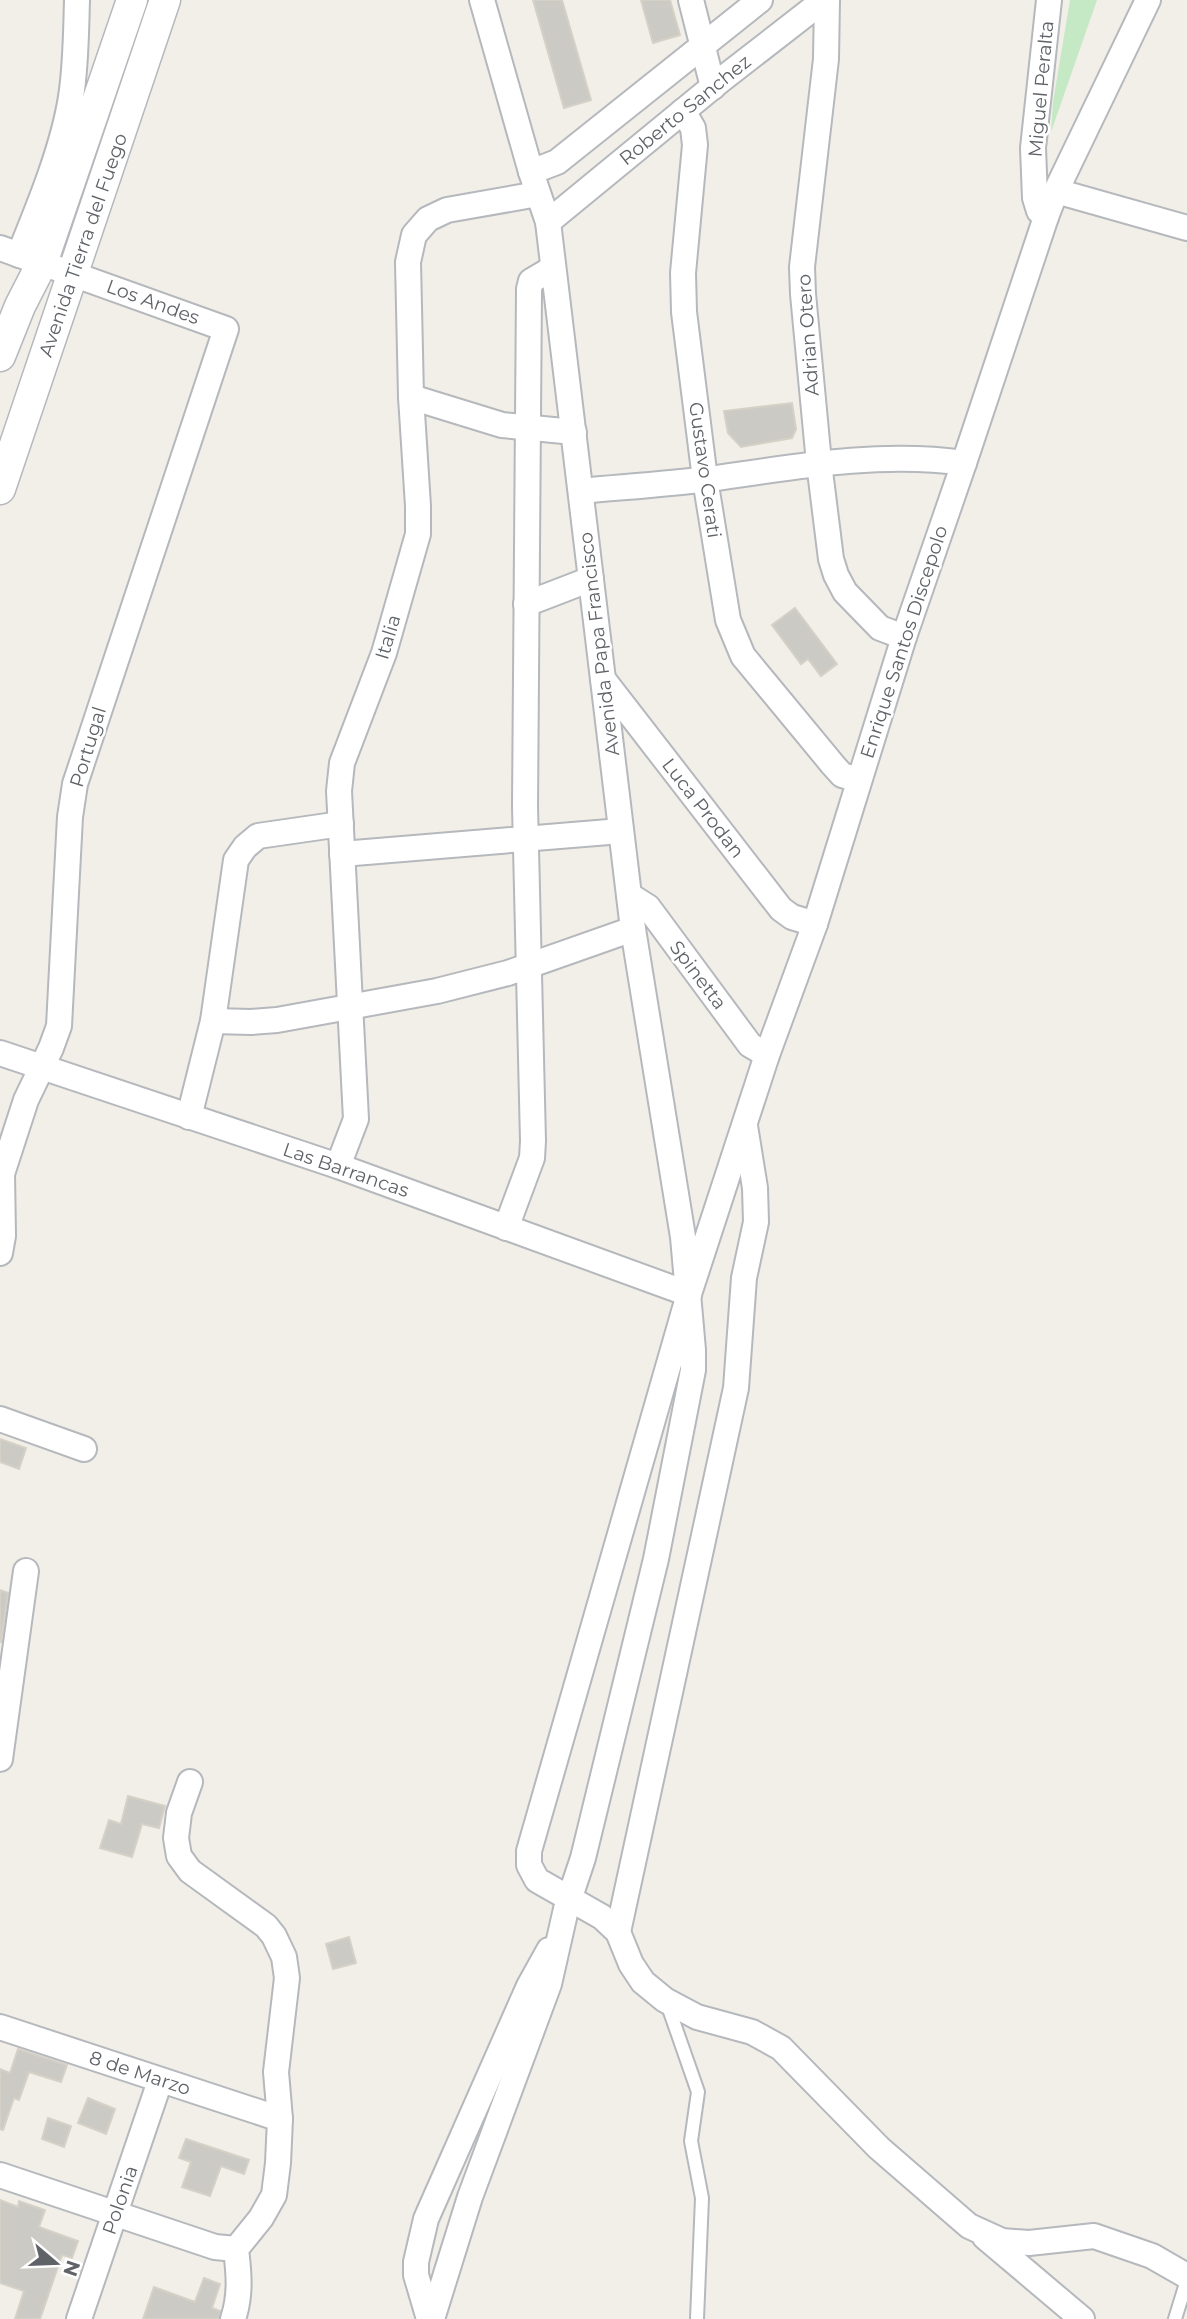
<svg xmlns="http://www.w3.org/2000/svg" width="1187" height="2319" viewBox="0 0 1187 2319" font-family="Montserrat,sans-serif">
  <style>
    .green { fill: #c5e8c5 }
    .building { fill: #cccac5; stroke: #d6d1c6; stroke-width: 2 }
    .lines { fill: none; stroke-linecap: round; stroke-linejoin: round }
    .service-casing { stroke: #b5b8bc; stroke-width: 16 }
    .minor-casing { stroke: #b5b8bc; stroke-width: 28 }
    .tertiary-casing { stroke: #b5b8bc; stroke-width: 33 }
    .service { stroke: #fff; stroke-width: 12 }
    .minor { stroke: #fff; stroke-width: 24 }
    .tertiary { stroke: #fff; stroke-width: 30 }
    .labels { text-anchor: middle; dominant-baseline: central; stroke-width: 5; stroke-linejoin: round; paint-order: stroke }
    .street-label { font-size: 19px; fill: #5f6368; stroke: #fff }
  </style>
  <rect width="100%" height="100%" fill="#f1efe8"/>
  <!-- green -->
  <path class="green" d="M1070,0H1097L1051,132L1053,102Z"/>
  <!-- building -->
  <g class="building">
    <path d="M533,0H562L591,100L564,108Z"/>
    <path d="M641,0H670L680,35L653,43Z"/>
    <path d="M792,403L796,429L792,438L741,447L728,433L724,411Z"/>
    <path d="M795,608L837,664L821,676L808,659L801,664L772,625Z"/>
    <path d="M0,1439L26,1448L19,1469L0,1462Z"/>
    <path d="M0,1590L8,1593L1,1642H0Z"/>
    <path d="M128,1796L165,1806L159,1828L142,1824L132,1857L100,1848L109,1820L121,1824Z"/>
    <path d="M349,1937L356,1963L333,1969L326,1944Z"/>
    <path d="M18,2049L67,2065L61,2082L29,2072L19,2100L14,2098L3,2130L0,2129V2069L10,2073Z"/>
    <path d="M88,2098L115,2109L106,2134L78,2123Z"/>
    <path d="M48,2118L71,2126L64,2147L42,2139Z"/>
    <path d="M186,2139L249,2160L244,2174L221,2166L210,2196L182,2187L191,2162L179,2158Z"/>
    <path d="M0,2200L18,2207L19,2201L45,2210L39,2227L78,2241L72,2258L62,2255L40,2319H15L24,2291L0,2283Z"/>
    <path d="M204,2278L220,2284L212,2308L220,2311L219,2319H143L154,2287L195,2302Z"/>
  </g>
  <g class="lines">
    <defs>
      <g id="service">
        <path d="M668,2006L698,2092L691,2141L702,2198L697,2319"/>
        <path d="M1175,2319L1187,2280"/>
      </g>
      <g id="minor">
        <path d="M691,0L713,87"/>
        <path d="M827,0L826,59L802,267L803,294L819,463L831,559L836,575L845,592L880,628L904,637"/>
        <path d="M1148,0L1056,191L1046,217L964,463L904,637L815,924L767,1055L689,1294L529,1851V1865L537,1880L602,1917L618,1932L631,1964L643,1982L665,2000L697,2017L752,2032L781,2048L879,2148L969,2226L1002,2241L1029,2243L1094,2236L1152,2256L1187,2276"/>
        <path d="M683,111L693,128L695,145L683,273L684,312L705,479L728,620L743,656L833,765L842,775L859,780"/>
        <path d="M531,172L557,162L760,0"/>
        <path d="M1056,191L1187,228"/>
        <path d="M1046,217L1039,211L1035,198L1033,148L1049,0"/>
        <path d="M548,222L721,80L824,0"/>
        <path d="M0,248L226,329L75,784L70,817L59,1026L51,1048L26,1100L0,1180"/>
        <path d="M19,255C39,206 63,148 71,97C76,65 76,32 77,0"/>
        <path d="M411,397L502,425L574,432"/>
        <path d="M581,491C624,487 667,484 709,479C793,467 880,451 964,463"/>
        <path d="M526,604L591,579"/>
        <path d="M603,679L781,909L792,917L815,924"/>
        <path d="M342,854L621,831"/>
        <path d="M629,895L648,907L750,1045L767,1055"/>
        <path d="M213,1021L251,1022L277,1020L437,991L508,973L633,929"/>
        <path d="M0,1053L338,1166L689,1294"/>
        <path d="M189,1117L213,1021L236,860L245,847L258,836L341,824"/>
        <path d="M338,1166L356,1119L339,791L342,763L384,653L418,534V506L411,397L408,262L414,235L428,219L447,210L538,194"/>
        <path d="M506,1228L532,1158L533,1141L525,806L529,289L531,281L553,268"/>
        <path d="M0,1253L3,1236L2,1173"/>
        <path d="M0,1419L84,1449"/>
        <path d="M0,1759L26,1571"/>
        <path d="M190,1782L179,1813L176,1838L179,1856L190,1871L266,1926L274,1936L284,1957L287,1978L276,2072L280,2119L278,2163L274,2195L261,2218L236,2249C239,2274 241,2295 233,2319"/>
        <path d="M618,1932L736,1388L744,1278L756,1222L755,1188L745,1126"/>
        <path d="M0,2027L280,2119"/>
        <path d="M0,2175L215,2247L236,2249"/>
        <path d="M985,2237L1082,2319"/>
        <path d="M79,2319L160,2081"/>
        <path d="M429,2319L416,2275V2262L426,2219L529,1986L549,1950"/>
        <path d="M432,2319L470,2197L549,1984L566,1909L583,1858L656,1559L693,1370V1350L683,1237L633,929L548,222L531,172L482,0"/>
      </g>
      <g id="tertiary">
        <path d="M0,356L20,306L42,263L132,0"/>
        <path d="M0,489L165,0"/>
      </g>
    </defs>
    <!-- service casing -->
    <use href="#service" class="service-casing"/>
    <!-- minor casing -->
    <use href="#minor" class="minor-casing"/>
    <!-- tertiary casing -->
    <use href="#tertiary" class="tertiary-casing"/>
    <!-- service -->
    <use href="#service" class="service"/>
    <!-- minor -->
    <use href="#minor" class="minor"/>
    <!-- tertiary -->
    <use href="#tertiary" class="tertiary"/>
  </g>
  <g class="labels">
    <!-- street labels -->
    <g class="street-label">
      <text transform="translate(1041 89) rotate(-85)">Miguel Peralta</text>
      <text transform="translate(685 110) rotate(-39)">Roberto Sanchez</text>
      <text transform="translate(83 245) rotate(-71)">Avenida Tierra del Fuego</text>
      <text transform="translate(153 302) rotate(20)">Los Andes</text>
      <text transform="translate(808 335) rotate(-94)">Adrian Otero</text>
      <text transform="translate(705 470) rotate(82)">Gustavo Cerati</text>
      <text transform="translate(388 637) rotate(-73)">Italia</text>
      <text transform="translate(904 642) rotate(-72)">Enrique Santos Discepolo</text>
      <text transform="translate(599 644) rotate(-97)">Avenida Papa Francisco</text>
      <text transform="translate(88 747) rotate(-73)">Portugal</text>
      <text transform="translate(703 808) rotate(52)">Luca Prodan</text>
      <text transform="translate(698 975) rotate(53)">Spinetta</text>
      <text transform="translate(346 1170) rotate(19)">Las Barrancas</text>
      <text transform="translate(140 2073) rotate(18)">8 de Marzo</text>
      <text transform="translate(120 2200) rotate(-71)">Polonia</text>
    </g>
  </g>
  <!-- north arrow -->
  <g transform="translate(56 2263) rotate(109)" stroke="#ffffff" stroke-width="5" paint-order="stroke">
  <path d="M0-5L12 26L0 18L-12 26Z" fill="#5f6368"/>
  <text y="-10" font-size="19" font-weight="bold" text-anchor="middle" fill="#5f6368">N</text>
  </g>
</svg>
